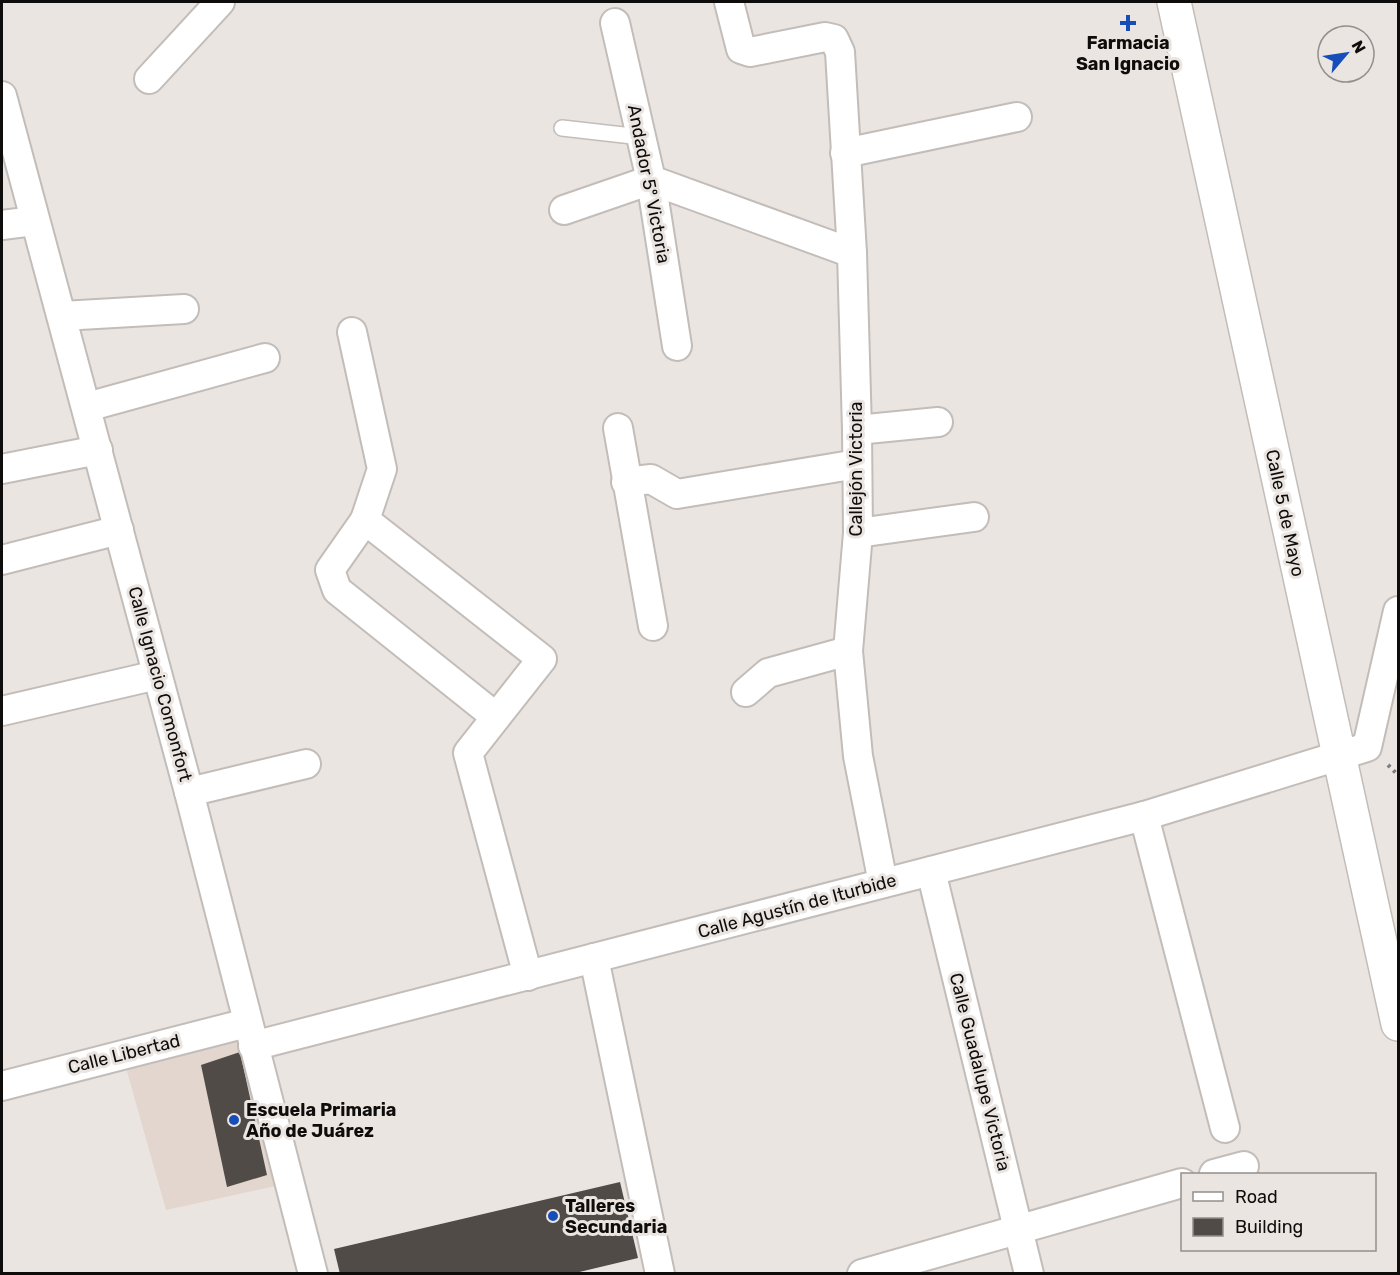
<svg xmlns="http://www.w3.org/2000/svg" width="1400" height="1275" viewBox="0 0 1400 1275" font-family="Rubik,sans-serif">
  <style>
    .built { fill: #e3d6ce }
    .building { fill: #504b47 }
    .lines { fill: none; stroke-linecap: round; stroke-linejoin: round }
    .service-casing { stroke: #c3bdb9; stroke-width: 18 }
    .minor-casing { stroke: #c3bdb9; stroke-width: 32 }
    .tertiary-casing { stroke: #c3bdb9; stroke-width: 36 }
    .path { stroke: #817d7b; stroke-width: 4; stroke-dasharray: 3 4.5; stroke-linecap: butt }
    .service { stroke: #fff; stroke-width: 15 }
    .minor { stroke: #fff; stroke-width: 28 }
    .tertiary { stroke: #fff; stroke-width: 33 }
    .poi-dot { fill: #164db9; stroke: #ebe5e1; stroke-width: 2 }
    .labels { text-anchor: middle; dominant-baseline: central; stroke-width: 6; stroke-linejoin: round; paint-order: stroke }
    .poi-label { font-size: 18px; font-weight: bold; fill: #0f0d0c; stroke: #ebe5e1; text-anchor: start }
    .street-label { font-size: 18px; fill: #0f0d0c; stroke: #ebe5e1 }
  </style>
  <rect width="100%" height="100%" fill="#ebe5e1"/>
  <!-- built -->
  <path class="built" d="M240,1038L280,1185L166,1210L126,1068Z"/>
  <!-- building -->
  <g class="building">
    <path d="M240,1052L267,1175L227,1187L201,1065Z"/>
    <path d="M620,1182L638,1258L571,1274H340L334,1249Z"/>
  </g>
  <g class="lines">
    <defs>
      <path id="service" d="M562,128L641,137"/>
      <g id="minor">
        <path d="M729,2L741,49L750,52L825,37L834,39L840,52L852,253L857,430L858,533L848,651L858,756L883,883"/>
        <path d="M615,23L651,180L677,346"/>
        <path d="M149,79L220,2"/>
        <path d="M2,96L189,792L313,1274"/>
        <path d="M845,153L1017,117"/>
        <path d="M564,210L651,180L852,253"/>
        <path d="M2,225L34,221"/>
        <path d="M62,316L184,309"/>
        <path d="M352,332L382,469L365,520L542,659L468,753L528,976"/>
        <path d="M87,407L265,358"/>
        <path d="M618,428L653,626"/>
        <path d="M857,430L938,422"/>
        <path d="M2,469L98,450"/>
        <path d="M626,482L651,479L677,494L857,464"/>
        <path d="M365,520L330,570L337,590L496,717"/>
        <path d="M858,533L974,517"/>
        <path d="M2,560L119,530"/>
        <path d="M746,692L768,673L848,651"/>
        <path d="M2,711L157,675"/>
        <path d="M189,792L306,764"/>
        <path d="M1144,816L1225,1128"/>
        <path d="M931,871L1029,1274"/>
        <path d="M594,958L660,1274"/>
        <path d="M253,1046L1144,816L1367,747L1398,611"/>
        <path d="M2,1086L247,1023"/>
        <path d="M1214,1174L1244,1166"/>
        <path d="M862,1274L1182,1183"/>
      </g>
      <path id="tertiary" d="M1174,2L1398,1024"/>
    </defs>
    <!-- service casing -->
    <use href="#service" class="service-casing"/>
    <!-- minor casing -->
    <use href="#minor" class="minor-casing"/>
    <!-- tertiary casing -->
    <use href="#tertiary" class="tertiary-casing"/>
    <!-- path -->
    <path class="path" d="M1388,765L1398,775"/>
    <!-- service -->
    <use href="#service" class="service"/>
    <!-- minor -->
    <use href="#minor" class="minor"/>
    <!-- tertiary -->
    <use href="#tertiary" class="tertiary"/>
  </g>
  <!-- markers -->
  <g class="poi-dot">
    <path d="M1125 14h6v6h6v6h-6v6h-6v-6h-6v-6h6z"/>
    <circle cx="234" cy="1120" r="6"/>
    <circle cx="553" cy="1216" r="6"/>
  </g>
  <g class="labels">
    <!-- poi labels -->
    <g class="poi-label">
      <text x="1128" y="43" text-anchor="middle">Farmacia<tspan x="1128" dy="21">San Ignacio</tspan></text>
      <text x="246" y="1110">Escuela Primaria<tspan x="246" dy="21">Año de Juárez</tspan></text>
      <text x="565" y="1206">Talleres<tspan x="565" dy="21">Secundaria</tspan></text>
    </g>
    <!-- street labels -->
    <g class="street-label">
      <text transform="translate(649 184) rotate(79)">Andador 5º Victoria</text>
      <text transform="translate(856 469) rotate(-90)">Callejón Victoria</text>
      <text transform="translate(1285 513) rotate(78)">Calle 5 de Mayo</text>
      <text transform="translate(160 684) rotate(75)">Calle Ignacio Comonfort</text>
      <text transform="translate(797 906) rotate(-15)">Calle Agustín de Iturbide</text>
      <text transform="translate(124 1054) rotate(-14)">Calle Libertad</text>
      <text transform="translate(980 1072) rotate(76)">Calle Guadalupe Victoria</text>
    </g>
  </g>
  <!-- border -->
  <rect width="1400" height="1275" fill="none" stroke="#0f0d0c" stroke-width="6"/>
  <!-- legend -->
  <rect x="1181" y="1173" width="195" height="78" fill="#ebe5e1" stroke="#938f8c" stroke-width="1.5"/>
  <rect x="1193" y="1192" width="30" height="9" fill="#ffffff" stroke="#938f8c" stroke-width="1.5"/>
  <text x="1235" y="1203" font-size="18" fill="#0f0d0c">Road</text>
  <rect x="1193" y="1218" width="30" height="18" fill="#504b47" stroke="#938f8c" stroke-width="1.5"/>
  <text x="1235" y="1233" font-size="18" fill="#0f0d0c">Building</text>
  <!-- north arrow -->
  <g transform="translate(1346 54) rotate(61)"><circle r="28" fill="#ebe5e1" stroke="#938f8c" stroke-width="1.5"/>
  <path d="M0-4.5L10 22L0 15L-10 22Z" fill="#164db9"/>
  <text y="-9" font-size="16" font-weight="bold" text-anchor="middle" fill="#0f0d0c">N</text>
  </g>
</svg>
